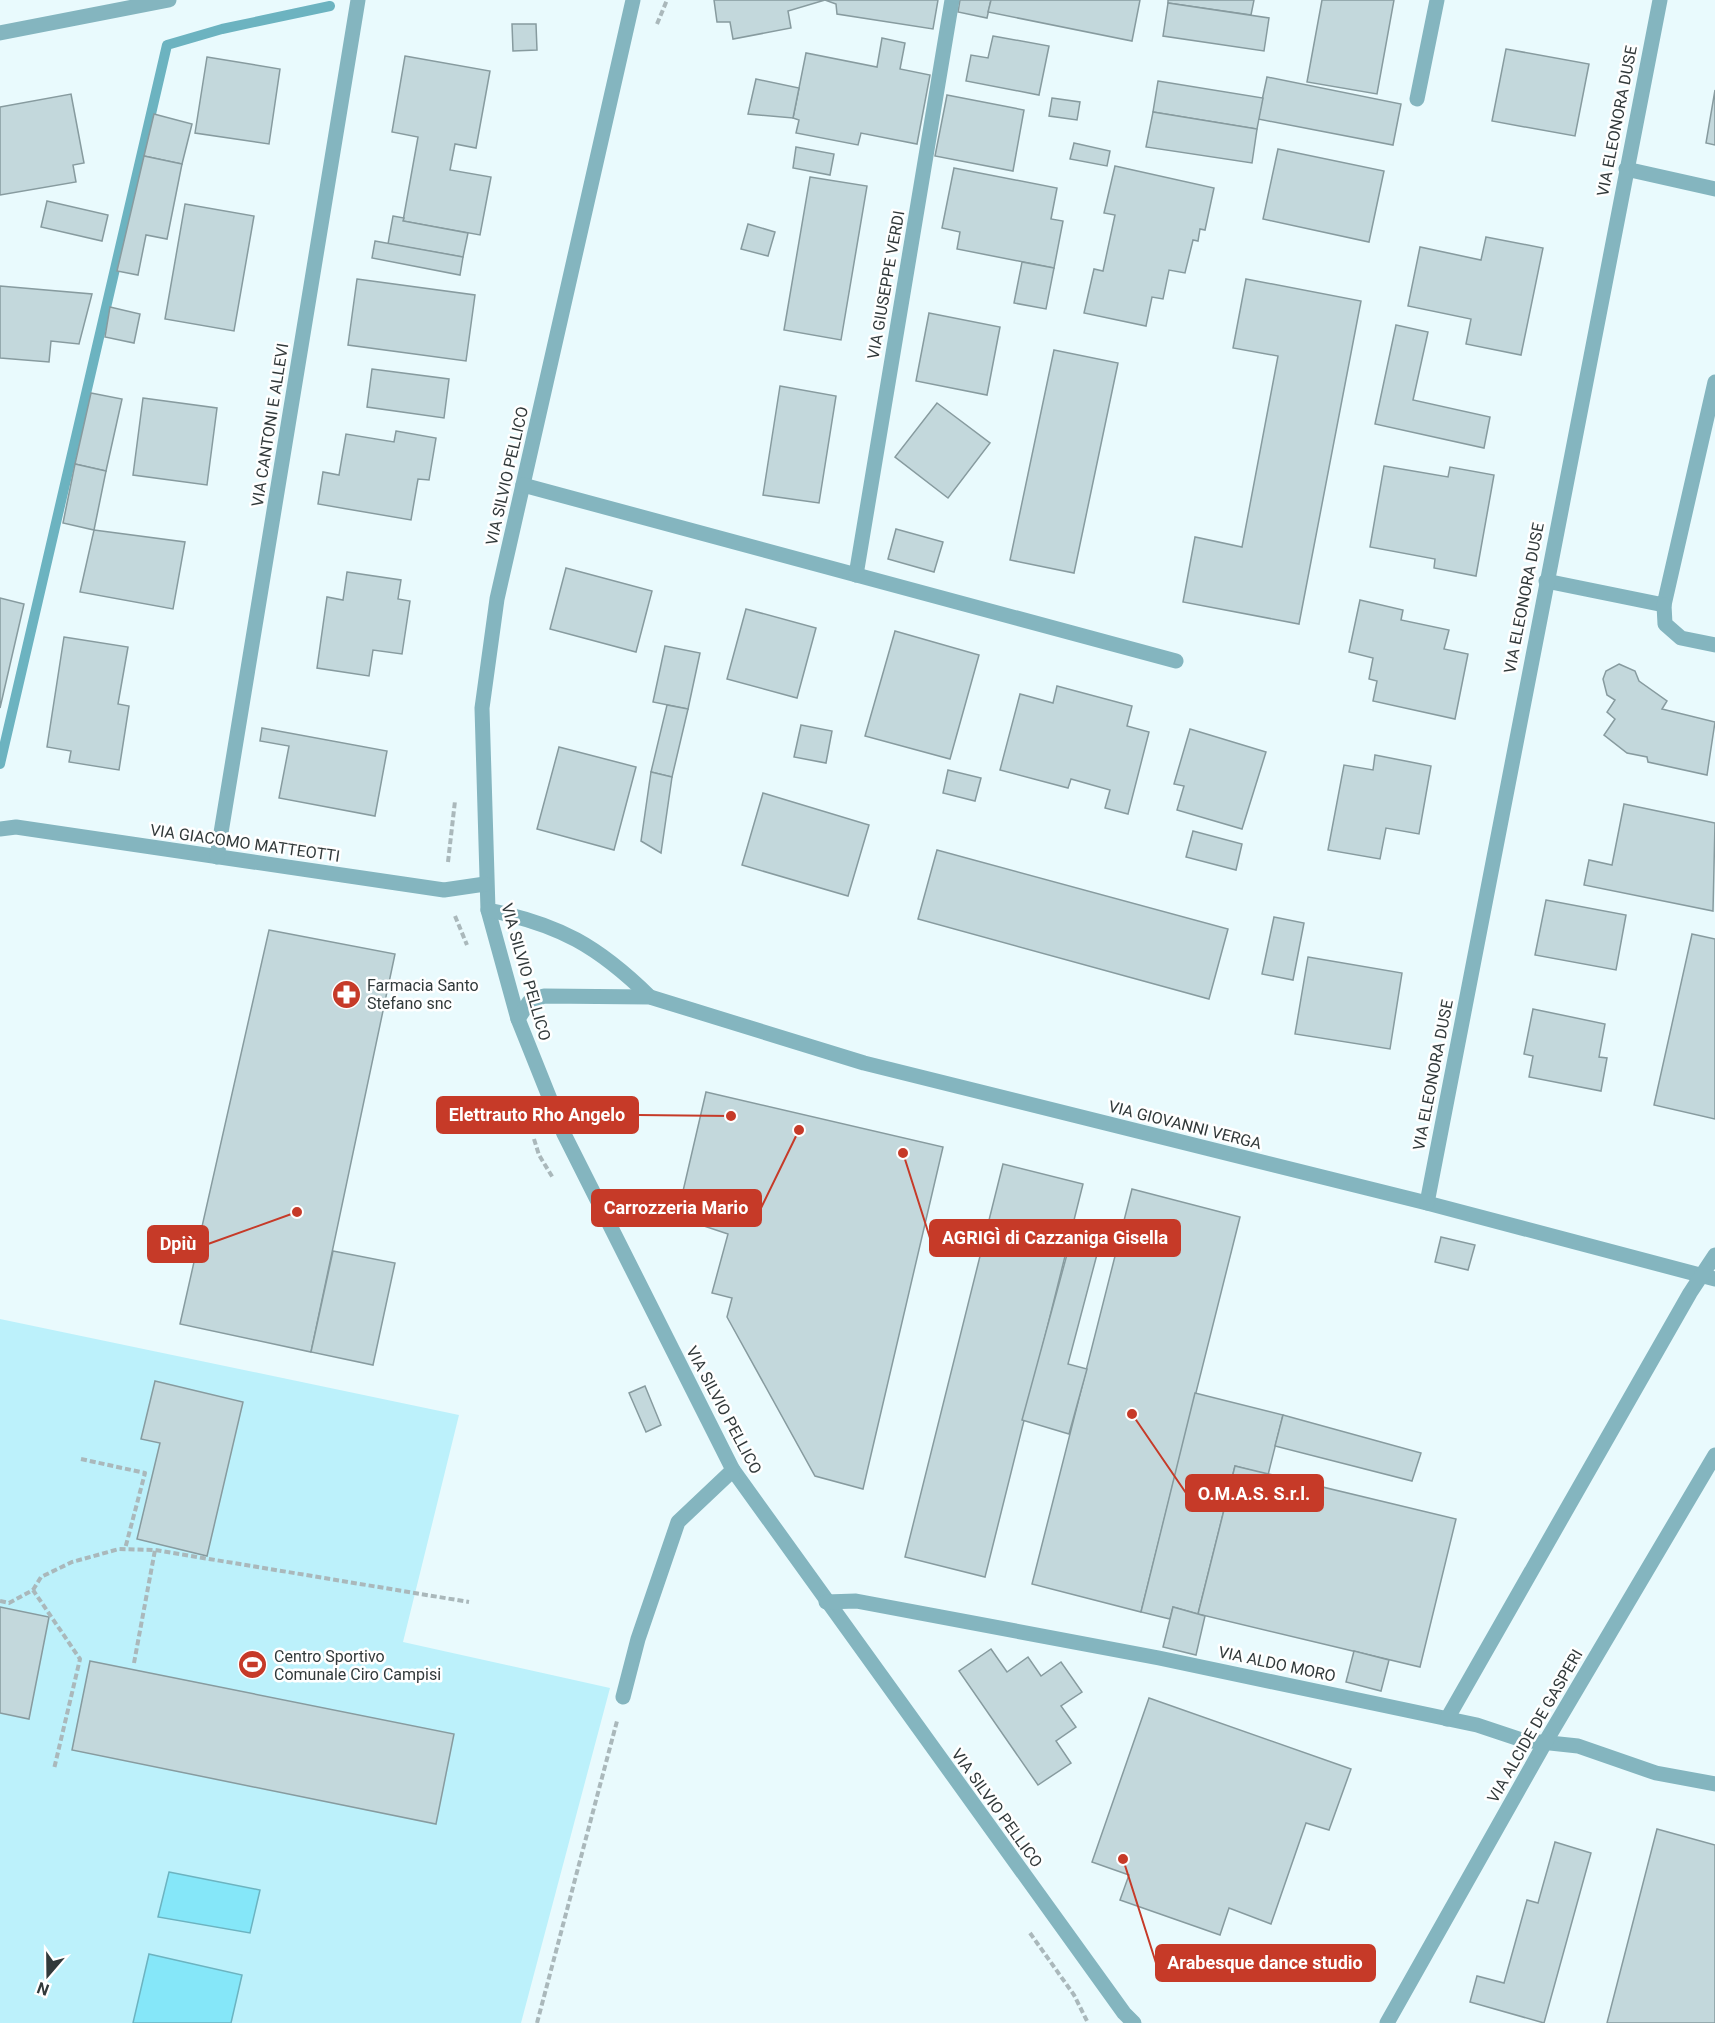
<svg xmlns="http://www.w3.org/2000/svg" width="1715" height="2023" viewBox="0 0 1715 2023" font-family="Roboto,sans-serif">
  <style>
    .green { fill: #bcf1fb }
    .water { fill: #85e7f9; stroke: #6cb3c0; stroke-width: 1.5 }
    .lines { fill: none; stroke-linecap: round; stroke-linejoin: round }
    .stream { stroke: #6cb3c0; stroke-width: 10 }
    .building { fill: #c3d8dc; stroke: #879b9f; stroke-width: 1.5 }
    .path { stroke: #aab8bb; stroke-width: 4; stroke-dasharray: 6 3; stroke-linecap: butt }
    .minor { stroke: #84b5bf; stroke-width: 15 }
    .labels { text-anchor: middle; dominant-baseline: central; stroke-width: 5; stroke-linejoin: round; paint-order: stroke }
    .street-label { font-size: 16px; fill: #31393a; stroke: #fff }
    .poi-label { font-size: 16px; fill: #31393a; stroke: #fff; text-anchor: start }
    .leader { fill: none; stroke: #c63a28; stroke-width: 2 }
    .callout-dot { fill: #c63a28; stroke: #fff; stroke-width: 2 }
    .callout { fill: #c63a28; stroke: #c63a28; stroke-width: 2 }
    .callout-label { font-size: 18px; text-anchor: middle; font-weight: bold; fill: #fff }
  </style>
  <rect width="100%" height="100%" fill="#e9fafd"/>
  <!-- green -->
  <path class="green" d="M0,1319L459,1415L403,1642L610,1688L521,2023H0Z"/>
  <!-- water -->
  <g class="water">
    <path d="M169,1872L260,1890L250,1933L158,1917Z"/>
    <path d="M149,1954L242,1975L231,2023H133Z"/>
  </g>
  <g class="lines">
    <!-- stream -->
    <path class="stream" d="M0,764L167,45L222,29L330,6"/>
  </g>
  <!-- building -->
  <g class="building">
    <path d="M714,0H825L788,11L791,28L733,39L730,22H717Z"/>
    <path d="M825,0H938L933,29L837,14L836,4Z"/>
    <path d="M960,0H991L987,18L958,12Z"/>
    <path d="M991,0H1140L1132,41L988,12Z"/>
    <path d="M1168,0H1254L1251,15L1168,3Z"/>
    <path d="M1322,0H1394L1377,94L1307,82Z"/>
    <path d="M1168,3L1269,18L1264,51L1163,36Z"/>
    <path d="M512,24H536L537,50L513,51Z"/>
    <path d="M993,36L1049,46L1039,95L966,81L971,55L988,58Z"/>
    <path d="M882,38L905,43L900,69L930,75L917,144L861,133L858,145L796,133L799,120L793,118L806,53L877,67Z"/>
    <path d="M1506,49L1589,64L1575,136L1492,121Z"/>
    <path d="M405,56L490,71L476,148L455,144L450,170L491,177L480,235L403,221L418,137L392,132Z"/>
    <path d="M207,57L280,69L269,144L195,133Z"/>
    <path d="M1267,77L1401,104L1393,145L1258,119Z"/>
    <path d="M756,79L799,88L793,118L748,114Z"/>
    <path d="M1158,81L1263,98L1257,129L1153,112Z"/>
    <path d="M1715,90V145L1706,143Z"/>
    <path d="M71,94L84,163L73,165L76,182L0,195V107Z"/>
    <path d="M947,95L1024,110L1013,171L935,156Z"/>
    <path d="M1052,98L1080,102L1077,120L1049,116Z"/>
    <path d="M1153,112L1257,129L1252,163L1146,147Z"/>
    <path d="M154,114L192,124L182,164L144,156Z"/>
    <path d="M1074,143L1110,151L1107,166L1070,159Z"/>
    <path d="M796,147L834,154L830,175L793,168Z"/>
    <path d="M1278,149L1384,171L1369,242L1263,219Z"/>
    <path d="M144,156L182,164L167,239L146,235L138,275L117,271Z"/>
    <path d="M1115,166L1214,188L1205,230L1200,229L1198,241L1193,240L1185,273L1169,270L1163,299L1152,297L1146,326L1084,313L1094,269L1103,271L1115,215L1104,213Z"/>
    <path d="M954,168L1057,188L1051,219L1063,221L1054,268L957,249L960,232L942,228Z"/>
    <path d="M810,177L867,186L841,340L784,330Z"/>
    <path d="M47,201L108,215L102,241L41,227Z"/>
    <path d="M185,204L254,216L234,331L165,319Z"/>
    <path d="M393,216L404,218L403,221L468,233L463,257L388,244Z"/>
    <path d="M748,224L775,232L768,256L741,249Z"/>
    <path d="M1486,237L1543,248L1521,355L1466,344L1471,319L1408,306L1420,247L1481,260Z"/>
    <path d="M375,241L463,257L460,275L372,258Z"/>
    <path d="M1022,262L1054,268L1046,309L1014,303Z"/>
    <path d="M357,279L475,295L466,361L348,345Z"/>
    <path d="M1246,279L1361,301L1299,624L1183,602L1195,537L1242,547L1278,356L1233,348Z"/>
    <path d="M0,286L92,294L79,344L51,341L49,362L0,358Z"/>
    <path d="M110,307L140,314L134,343L105,337Z"/>
    <path d="M929,313L1000,327L987,395L916,381Z"/>
    <path d="M1396,325L1428,332L1413,400L1490,417L1484,448L1375,424Z"/>
    <path d="M1054,350L1118,363L1074,573L1010,560Z"/>
    <path d="M372,369L449,379L444,418L367,407Z"/>
    <path d="M780,386L836,396L819,503L763,495Z"/>
    <path d="M91,393L122,399L106,471L75,464Z"/>
    <path d="M143,398L217,408L207,485L133,475Z"/>
    <path d="M937,403L990,443L948,498L895,457Z"/>
    <path d="M396,431L436,438L429,480L418,479L411,520L318,504L323,472L339,475L346,434L394,442Z"/>
    <path d="M75,464L106,471L94,530L63,523Z"/>
    <path d="M1384,466L1448,477L1450,467L1494,475L1476,576L1434,568L1435,559L1370,547Z"/>
    <path d="M896,529L943,542L934,572L888,559Z"/>
    <path d="M94,530L185,542L173,609L80,592Z"/>
    <path d="M566,568L652,591L636,652L550,629Z"/>
    <path d="M347,572L401,580L398,599L410,601L402,654L373,650L369,676L317,668L327,597L343,600Z"/>
    <path d="M0,598L24,604L0,708Z"/>
    <path d="M1360,600L1403,610L1401,620L1449,630L1444,649L1468,654L1455,719L1373,701L1377,681L1369,679L1373,658L1349,652Z"/>
    <path d="M746,609L816,628L797,698L727,679Z"/>
    <path d="M895,631L979,655L950,759L865,736Z"/>
    <path d="M64,637L128,647L118,704L129,706L119,770L69,762L71,751L47,747Z"/>
    <path d="M665,646L700,653L688,709L653,702Z"/>
    <path d="M1619,664L1635,671L1639,681L1667,701L1662,709L1715,722L1707,775L1648,762L1647,757L1627,753L1604,735L1615,719L1607,712L1615,700L1607,695L1603,679L1606,671Z"/>
    <path d="M1057,686L1132,706L1127,726L1149,732L1128,814L1105,808L1110,790L1071,779L1068,788L1000,770L1020,694L1053,703Z"/>
    <path d="M667,705L688,709L672,777L651,772Z"/>
    <path d="M801,725L832,731L826,763L794,757Z"/>
    <path d="M262,728L387,751L375,816L279,798L289,746L260,741Z"/>
    <path d="M1190,729L1266,752L1242,829L1177,810L1184,786L1174,784Z"/>
    <path d="M559,747L636,767L614,850L537,829Z"/>
    <path d="M1375,755L1431,766L1419,834L1386,828L1380,859L1328,850L1344,765L1373,770Z"/>
    <path d="M948,770L981,778L975,801L943,793Z"/>
    <path d="M651,772L672,777L661,853L641,841Z"/>
    <path d="M763,793L869,825L848,896L742,865Z"/>
    <path d="M1624,804L1715,823L1713,911L1584,885L1589,860L1612,865Z"/>
    <path d="M1193,831L1242,844L1236,870L1186,857Z"/>
    <path d="M937,850L1228,929L1209,999L918,919Z"/>
    <path d="M1546,900L1626,915L1616,970L1535,955Z"/>
    <path d="M1274,917L1304,923L1293,980L1262,974Z"/>
    <path d="M269,930L395,954L311,1352L180,1324Z"/>
    <path d="M1692,934L1715,939V1119L1654,1105Z"/>
    <path d="M1308,957L1402,973L1390,1049L1295,1034Z"/>
    <path d="M1533,1009L1605,1024L1599,1057L1607,1058L1601,1091L1529,1077L1533,1056L1524,1054Z"/>
    <path d="M706,1092L943,1147L863,1489L815,1476L727,1317L732,1298L712,1293L728,1234L677,1217Z"/>
    <path d="M1003,1164L1083,1184L985,1577L905,1557Z"/>
    <path d="M1132,1189L1240,1217L1141,1612L1032,1584Z"/>
    <path d="M1072,1236L1100,1243L1068,1364L1087,1369L1069,1434L1022,1420Z"/>
    <path d="M1441,1237L1475,1245L1468,1270L1435,1262Z"/>
    <path d="M333,1251L395,1263L373,1365L311,1352Z"/>
    <path d="M155,1381L243,1402L207,1556L137,1539L160,1443L141,1439Z"/>
    <path d="M645,1386L661,1425L646,1432L629,1393Z"/>
    <path d="M1195,1393L1283,1415L1268,1475L1235,1466L1198,1614L1173,1607L1170,1619L1141,1612Z"/>
    <path d="M1283,1415L1421,1453L1412,1481L1275,1446Z"/>
    <path d="M1235,1466L1456,1519L1420,1667L1198,1614Z"/>
    <path d="M0,1607L49,1617L29,1719L0,1713Z"/>
    <path d="M1173,1607L1205,1616L1196,1655L1163,1647Z"/>
    <path d="M991,1649L1007,1672L1028,1657L1041,1676L1061,1662L1082,1692L1061,1706L1076,1727L1056,1741L1071,1763L1038,1785L959,1671Z"/>
    <path d="M1354,1651L1389,1660L1381,1691L1346,1682Z"/>
    <path d="M90,1661L454,1734L436,1824L72,1750Z"/>
    <path d="M1149,1698L1351,1769L1329,1830L1306,1823L1271,1924L1229,1908L1220,1935L1120,1900L1129,1875L1092,1862Z"/>
    <path d="M1657,1829L1715,1845V2023H1607Z"/>
    <path d="M1555,1842L1591,1853L1544,2023L1470,2002L1477,1976L1504,1983L1527,1900L1538,1903Z"/>
  </g>
  <g class="lines">
    <!-- path -->
    <g class="path">
      <path d="M657,24L667,0"/>
      <path d="M448,862L455,801"/>
      <path d="M455,916L467,945"/>
      <path d="M534,1139L539,1155L553,1178"/>
      <path d="M81,1459L145,1473L125,1549"/>
      <path d="M33,1590L41,1577L72,1562L119,1549L155,1550L469,1602"/>
      <path d="M0,1601L9,1603L33,1590L80,1659L54,1769"/>
      <path d="M134,1663L155,1550"/>
      <path d="M1030,1933L1074,1995L1088,2023"/>
      <path d="M537,2023L617,1721"/>
    </g>
    <!-- minor -->
    <g class="minor">
      <path d="M633,0L497,599L482,708L488,910L518,1019L564,1134L733,1470L1124,2013L1134,2023"/>
      <path d="M0,33L169,0"/>
      <path d="M1417,99L1437,0"/>
      <path d="M1626,169L1715,189"/>
      <path d="M523,485L1176,661"/>
      <path d="M856,575L952,0"/>
      <path d="M1546,581L1664,605L1715,382"/>
      <path d="M1664,605L1665,624L1681,638L1715,645"/>
      <path d="M0,829L16,827L444,890L485,884"/>
      <path d="M217,857L358,0"/>
      <path d="M488,910C559,924 598,946 650,997"/>
      <path d="M518,1019L529,1002L544,996L650,997L864,1063L1427,1203L1715,1279"/>
      <path d="M1427,1203L1660,0"/>
      <path d="M826,1602L856,1601L1159,1658L1477,1725L1522,1740L1578,1746L1656,1773L1715,1784"/>
      <path d="M623,1697L638,1639L678,1522L733,1470"/>
      <path d="M1447,1719L1690,1293L1715,1255"/>
      <path d="M1387,2023L1546,1741L1715,1455"/>
    </g>
  </g>
  <!-- icons -->
  <defs>
    <symbol id="pharmacy-disc" viewBox="-11 -11 22 22"><circle r="9.5" fill="#c63a28" stroke="#fff"/><path d="M-2-6h4v4h4v4h-4v4h-4v-4h-4v-4h4Z" fill="#fff"/></symbol>
    <symbol id="stadium-disc" viewBox="-11 -11 22 22"><circle r="9.5" fill="#c63a28" stroke="#fff"/><path d="M0-5a6.5 5 0 1 0 0 10a6.5 5 0 1 0 0-10ZM-3.5-1.8h7v3.6h-7Z" fill="#fff"/></symbol>
  </defs>
  <g fill-rule="evenodd">
    <use href="#pharmacy-disc" x="330" y="978" width="33" height="33"/>
    <use href="#stadium-disc" x="236" y="1648" width="33" height="33"/>
  </g>
  <g class="labels">
    <!-- street labels -->
    <g class="street-label">
      <text transform="translate(1617 121) rotate(-79)">VIA ELEONORA DUSE</text>
      <text transform="translate(886 285) rotate(-80)">VIA GIUSEPPE VERDI</text>
      <text transform="translate(270 425) rotate(-81)">VIA CANTONI E ALLEVI</text>
      <text transform="translate(507 476) rotate(-77)">VIA SILVIO PELLICO</text>
      <text transform="translate(1524 598) rotate(-79)">VIA ELEONORA DUSE</text>
      <text transform="translate(245 843) rotate(8)">VIA GIACOMO MATTEOTTI</text>
      <text transform="translate(526 972) rotate(74)">VIA SILVIO PELLICO</text>
      <text transform="translate(1433 1075) rotate(-79)">VIA ELEONORA DUSE</text>
      <text transform="translate(1185 1125) rotate(14)">VIA GIOVANNI VERGA</text>
      <text transform="translate(724 1410) rotate(62)">VIA SILVIO PELLICO</text>
      <text transform="translate(1277 1664) rotate(12)">VIA ALDO MORO</text>
      <text transform="translate(1535 1726) rotate(-60)">VIA ALCIDE DE GASPERI</text>
      <text transform="translate(997 1808) rotate(54)">VIA SILVIO PELLICO</text>
    </g>
    <!-- poi labels -->
    <g class="poi-label">
      <text x="367" y="985">Farmacia Santo<tspan x="367" dy="18">Stefano snc</tspan></text>
      <text x="274" y="1656">Centro Sportivo<tspan x="274" dy="18">Comunale Ciro Campisi</tspan></text>
    </g>
  </g>
  <!-- callouts -->
  <path class="leader" d="M731 1116L638 1115M799 1130L761 1208M903 1153L930 1238M297 1212L208 1244M1132 1414L1186 1493M1123 1859L1156 1963"/>
  <g class="callout-dot">
    <circle cx="731" cy="1116" r="6"/>
    <circle cx="799" cy="1130" r="6"/>
    <circle cx="903" cy="1153" r="6"/>
    <circle cx="297" cy="1212" r="6"/>
    <circle cx="1132" cy="1414" r="6"/>
    <circle cx="1123" cy="1859" r="6"/>
  </g>
  <g class="callout">
    <rect x="437" y="1097" width="201" height="36" rx="6"/>
    <rect x="592" y="1190" width="169" height="36" rx="6"/>
    <rect x="930" y="1220" width="250" height="36" rx="6"/>
    <rect x="148" y="1226" width="60" height="36" rx="6"/>
    <rect x="1186" y="1475" width="137" height="36" rx="6"/>
    <rect x="1156" y="1945" width="219" height="36" rx="6"/>
  </g>
  <g class="callout-label">
    <text x="537" y="1121">Elettrauto Rho Angelo</text>
    <text x="676" y="1214">Carrozzeria Mario</text>
    <text x="1055" y="1244">AGRIGÌ di Cazzaniga Gisella</text>
    <text x="178" y="1250">Dpiù</text>
    <text x="1254" y="1500">O.M.A.S. S.r.l.</text>
    <text x="1265" y="1969">Arabesque dance studio</text>
  </g>
  <!-- north arrow -->
  <g transform="translate(48 1975) rotate(200)" stroke="#ffffff" stroke-width="4.5" paint-order="stroke">
  <path d="M0-4.5L10 22L0 15L-10 22Z" fill="#31393a"/>
  <text y="-9" font-size="16" font-weight="bold" text-anchor="middle" fill="#31393a">N</text>
  </g>
</svg>
